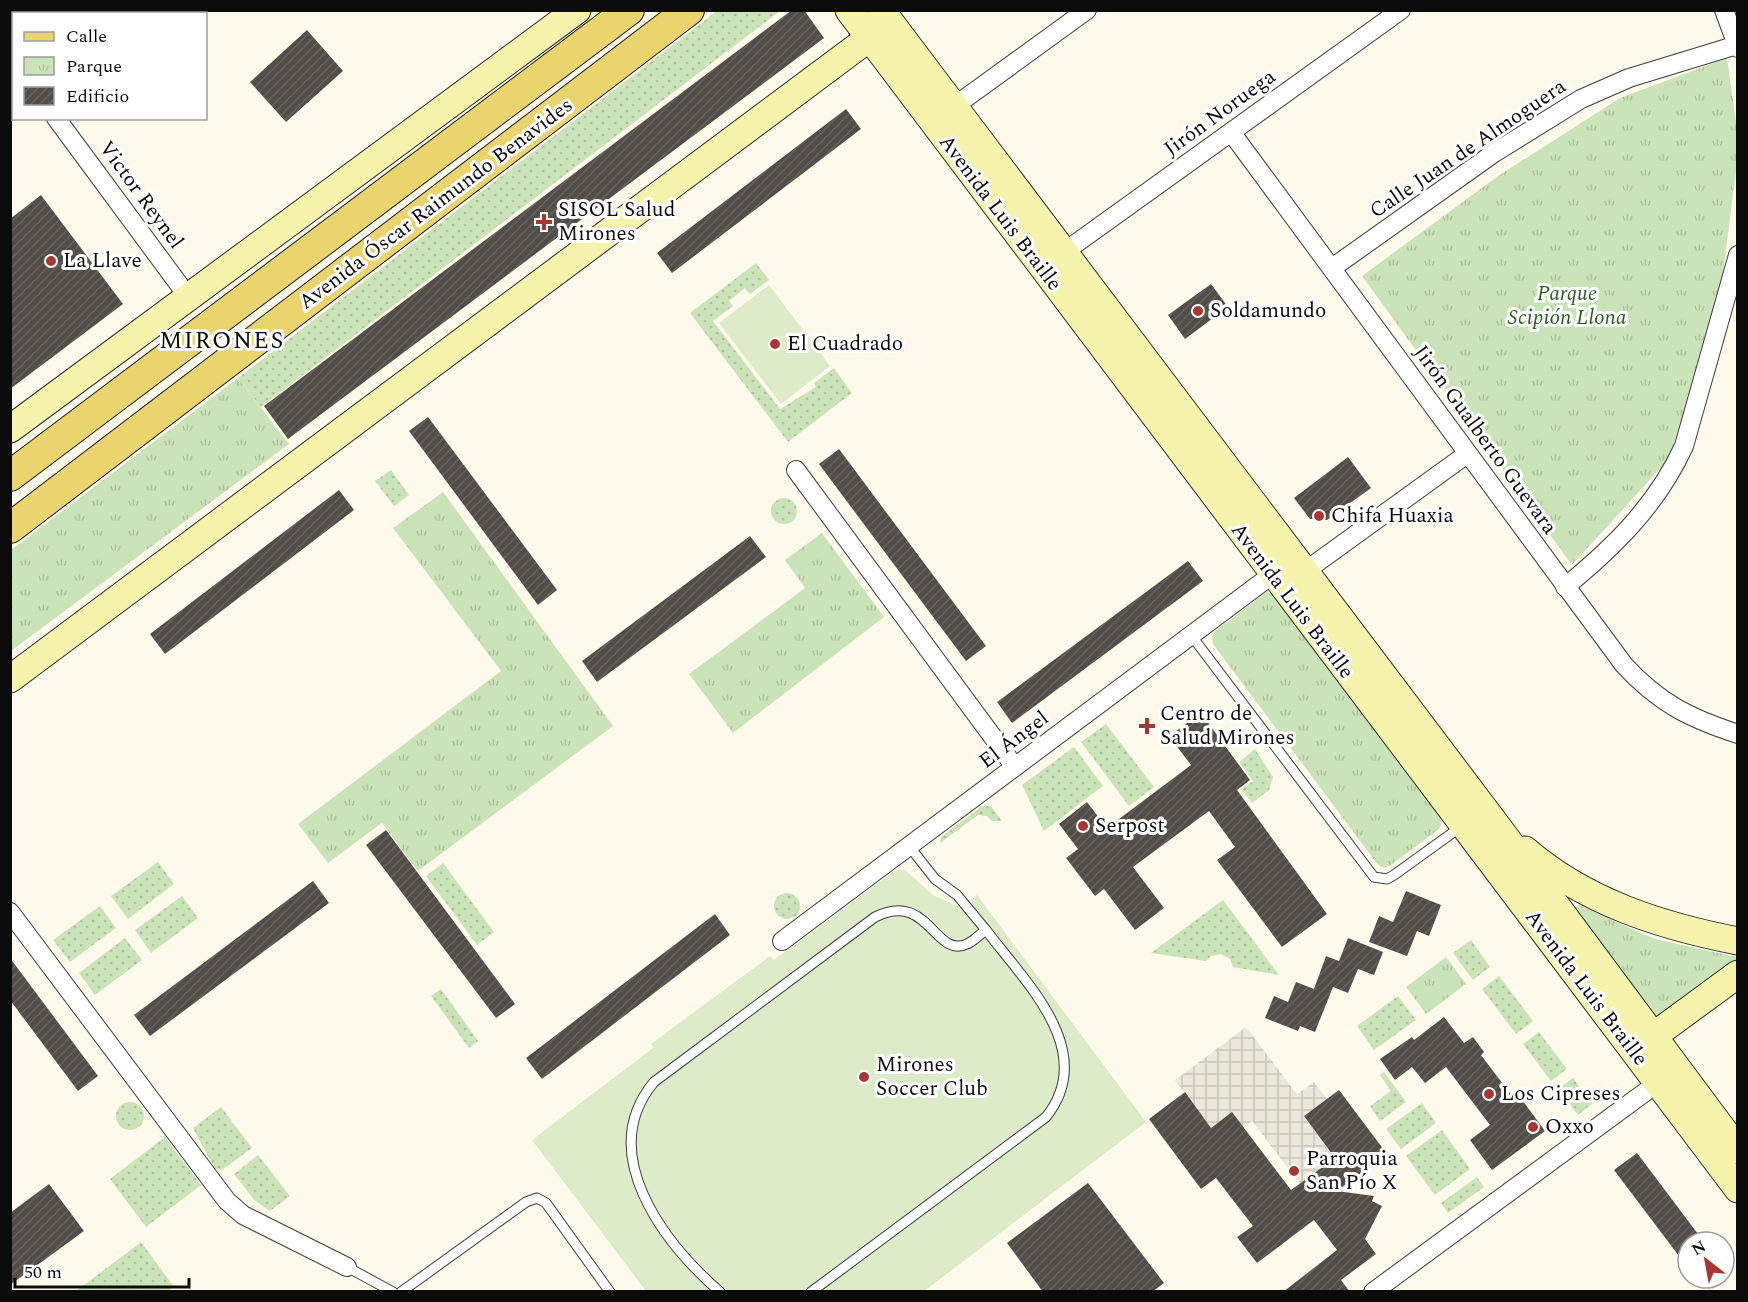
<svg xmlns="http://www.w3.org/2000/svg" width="1748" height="1302" viewBox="0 0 1748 1302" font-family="Spectral,serif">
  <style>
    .grass { fill: url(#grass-dots) }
    .park { fill: url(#park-tufts) }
    .pitch { fill: #ddebc9 }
    .plaza { fill: url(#plaza-grid) }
    .building { fill: url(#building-hatch) }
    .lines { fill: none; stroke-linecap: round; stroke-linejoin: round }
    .lane-casing { stroke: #3e3e3e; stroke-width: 11 }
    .street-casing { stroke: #3e3e3e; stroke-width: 20 }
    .secondary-casing { stroke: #2d2d2d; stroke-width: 29 }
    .primary-casing { stroke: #1c1c1c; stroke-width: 32 }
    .lane { stroke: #fff; stroke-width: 9 }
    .street { stroke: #fff; stroke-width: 18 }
    .secondary { stroke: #f6f3ad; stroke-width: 27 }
    .primary { stroke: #e9d46e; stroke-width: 30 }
    .poi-dot { fill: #aa3633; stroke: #fff; stroke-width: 2 }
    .labels { text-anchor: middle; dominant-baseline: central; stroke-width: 6; stroke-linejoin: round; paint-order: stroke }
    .street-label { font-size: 21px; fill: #0b0b0b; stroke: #fff }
    .poi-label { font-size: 21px; fill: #0b0b0b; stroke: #fff; text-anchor: start }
    .park-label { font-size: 21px; font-style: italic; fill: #2b5a23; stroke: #fff }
    .quarter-label { font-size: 24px; letter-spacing: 1.5px; fill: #0b0b0b; stroke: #fff }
  </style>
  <defs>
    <pattern id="grass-dots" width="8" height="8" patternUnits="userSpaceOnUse" patternTransform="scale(1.5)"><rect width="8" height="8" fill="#cbe3b9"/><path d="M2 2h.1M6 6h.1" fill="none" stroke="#adc19e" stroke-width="1.8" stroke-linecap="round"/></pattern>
    <pattern id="park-tufts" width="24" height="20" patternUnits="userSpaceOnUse" patternTransform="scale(1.5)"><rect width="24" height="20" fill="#cbe3b9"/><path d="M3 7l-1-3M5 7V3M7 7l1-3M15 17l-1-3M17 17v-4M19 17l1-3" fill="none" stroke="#adc19e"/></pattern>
    <pattern id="plaza-grid" width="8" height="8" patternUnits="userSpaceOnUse" patternTransform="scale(1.5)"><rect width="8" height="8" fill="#ebe8db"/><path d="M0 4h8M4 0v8" fill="none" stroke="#c8c6bb"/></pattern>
    <pattern id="building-hatch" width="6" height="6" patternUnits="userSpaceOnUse" patternTransform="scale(1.5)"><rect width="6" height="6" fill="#524d48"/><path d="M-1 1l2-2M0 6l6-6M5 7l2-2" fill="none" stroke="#66625e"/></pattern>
  </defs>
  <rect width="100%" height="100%" fill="#fdfaeb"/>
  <!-- grass -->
  <g class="grass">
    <path d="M717,11H780L261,407L238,378Z"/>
    <path d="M756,263L769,280L750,294L745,288L729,301L733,306L713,321L780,409L816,387L814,383L834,368L852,393L788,442L690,313Z"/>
    <path d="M391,470L409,495L394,506L375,481Z"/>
    <circle cx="784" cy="511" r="13"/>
    <path d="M1106,724L1154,787L1129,806L1081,742Z"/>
    <path d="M1074,747L1103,786L1044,831L1022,785Z"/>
    <path d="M1255,749L1273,777L1269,790L1252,803L1241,789L1253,781L1239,762Z"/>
    <path d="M982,806H991L1002,821H992L987,816L978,815L940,843L941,837Z"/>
    <path d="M158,862L174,884L128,919L111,896Z"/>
    <path d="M443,863L494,932L477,945L426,876Z"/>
    <circle cx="787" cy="906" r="13"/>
    <path d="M182,896L198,918L151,953L135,930Z"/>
    <path d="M1223,900L1279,975L1233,967L1230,959L1221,954L1211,956L1206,961L1151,953Z"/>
    <path d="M100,906L116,928L70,962L53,940Z"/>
    <path d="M125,938L142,960L95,995L79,973Z"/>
    <path d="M1471,940L1490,967L1473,980L1453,953Z"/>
    <path d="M1499,976L1533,1021L1516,1034L1482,989Z"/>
    <path d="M441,989L478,1041L469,1048L431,996Z"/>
    <path d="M1398,996L1416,1020L1374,1050L1357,1026Z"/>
    <path d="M1539,1032L1567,1069L1551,1081L1523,1044Z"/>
    <path d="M1384,1072L1406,1102L1380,1121L1370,1106L1391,1091L1380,1075Z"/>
    <path d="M1573,1078L1592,1104L1578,1115L1558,1089Z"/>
    <circle cx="130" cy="1116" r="14"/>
    <path d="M1422,1103L1436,1123L1401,1149L1386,1129Z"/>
    <path d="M221,1107L252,1148L222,1170L215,1169L193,1128Z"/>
    <path d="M1442,1130L1470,1169L1435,1195L1406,1156Z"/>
    <path d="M165,1137L201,1185L146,1227L110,1179Z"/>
    <path d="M258,1155L290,1196L270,1211L254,1200L234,1174Z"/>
    <path d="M1477,1177L1484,1187L1448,1213L1441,1203Z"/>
    <path d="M141,1242L174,1287L168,1291H76Z"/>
  </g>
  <!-- park -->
  <g class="park">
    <path d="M1727,58L1737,129L1738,156L1718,312L1668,460L1572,565L1362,276L1498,176L1620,98Z"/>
    <path d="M238,378L289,444L11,651V550Z"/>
    <path d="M443,492L613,726L418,871L382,823L328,863L298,824L501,671L393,528Z"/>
    <path d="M822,533L884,617L733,733L689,674L805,588L785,560Z"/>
    <path d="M1270,592L1276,594L1440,817L1442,823L1439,829L1391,865L1384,868L1378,865L1213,644L1212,638L1214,632L1265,593Z"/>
    <path d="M1578,905L1655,939L1737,957V960L1653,1020L1573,909Z"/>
    <path d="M1446,957L1466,984L1426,1014L1406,987Z"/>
  </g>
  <!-- pitch -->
  <g class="pitch">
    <path d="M769,285L830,366L781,404L719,323Z"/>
    <path d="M897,869L905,870L933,895L961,908L977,895L1146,1122L923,1292L646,1291L532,1140L653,1048L651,1044L770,956L774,960Z"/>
  </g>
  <!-- plaza -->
  <path class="plaza" d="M1246,1027L1297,1094L1314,1082L1327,1099L1304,1116L1335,1158L1300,1184L1252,1121L1243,1128H1211L1175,1080Z"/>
  <!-- building -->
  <g class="building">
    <path d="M792,10H804L824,38L288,439L264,406Z"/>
    <path d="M307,30L343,71L286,122L250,82Z"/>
    <path d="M846,109L861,129L672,273L657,253Z"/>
    <path d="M41,195L123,304L10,389V219Z"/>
    <path d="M1211,284L1228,307L1185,339L1168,315Z"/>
    <path d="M428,417L557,590L538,605L409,431Z"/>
    <path d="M839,449L986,646L966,661L819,464Z"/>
    <path d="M1348,457L1371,488L1327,520L1310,519L1294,498Z"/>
    <path d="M339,490L354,510L165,654L150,634Z"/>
    <path d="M750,536L766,557L597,682L582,661Z"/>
    <path d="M1188,561L1203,581L1012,723L997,702Z"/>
    <path d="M1201,713L1250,780L1237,790L1327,914L1282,947L1217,860L1235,847L1209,811L1133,867L1164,908L1135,930L1104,889L1095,896L1066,858L1078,849L1059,824L1087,802L1107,828L1191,765L1169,736Z"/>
    <path d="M386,830L515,1004L496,1018L366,845Z"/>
    <path d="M313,881L329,903L150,1036L134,1015Z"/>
    <path d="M1406,891L1441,905L1429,936L1417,931L1407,956L1369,942L1379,916L1393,922Z"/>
    <path d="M715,914L730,935L542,1079L526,1058Z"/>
    <path d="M1348,938L1383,952L1374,975L1358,969L1348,993L1333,987L1315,1032L1300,1026L1298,1031L1265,1018L1274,996L1288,1002L1296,982L1314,989L1326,956L1339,961Z"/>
    <path d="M10,958L98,1076L78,1091L10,1000Z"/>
    <path d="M1444,1017L1464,1043L1473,1037L1484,1052L1481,1055L1512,1096L1517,1093L1545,1131L1492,1170L1470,1140L1490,1125L1446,1067L1425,1083L1412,1067L1395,1080L1380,1059L1412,1037L1414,1040Z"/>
    <path d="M1339,1090L1387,1154L1337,1191L1374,1196L1372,1201L1382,1206L1365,1239L1376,1254L1341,1280L1350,1292H1283L1337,1250L1314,1220L1257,1263L1237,1237L1253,1226L1216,1178L1201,1189L1149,1119L1185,1092L1211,1128L1232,1112L1291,1190L1335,1158L1304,1116Z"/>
    <path d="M1637,1153L1704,1242H1688V1268L1614,1170Z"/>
    <path d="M1088,1183L1164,1283L1152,1292H1043L1007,1243Z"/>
    <path d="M49,1184L84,1231L10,1285V1213Z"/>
  </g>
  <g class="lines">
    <defs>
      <g id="lane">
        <path d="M1191,635L1374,877L1387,879L1394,875L1462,826"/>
        <path d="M909,846L935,879L957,895L986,930"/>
        <path d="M347,1267L393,1292"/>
        <path d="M401,1292L526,1202L537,1198L546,1203L610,1292"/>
        <path d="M720,1292C663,1242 595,1153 654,1082L875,917C929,890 934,959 967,944C974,941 980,934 986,930C1025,982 1099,1051 1046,1117L811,1292"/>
      </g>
      <g id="street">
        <path d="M1724,10L1738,48"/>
        <path d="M10,56L14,61"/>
        <path d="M945,113L1087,10"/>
        <path d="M56,118L189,298"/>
        <path d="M1231,132L1624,665C1659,703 1689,718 1738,734"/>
        <path d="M1064,252L1401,10"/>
        <path d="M1332,268L1494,153L1581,99L1629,78L1737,45"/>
        <path d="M796,470L1015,767"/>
        <path d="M1565,587C1614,547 1657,505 1684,446L1738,255"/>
        <path d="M10,912L227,1201L243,1215L347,1267"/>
        <path d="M782,941L1273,574L1304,572L1467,454"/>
        <path d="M1373,1292L1667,1076"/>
      </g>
      <g id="secondary">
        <path d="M849,10L1738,1189"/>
        <path d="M881,10L1497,826L1738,1150"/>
        <path d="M10,429L577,10"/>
        <path d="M10,679L869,38"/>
        <path d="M1525,850C1585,902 1661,926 1738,941"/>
        <path d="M1637,1048L1738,974"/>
      </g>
      <g id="primary">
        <path d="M10,476L629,10"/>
        <path d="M10,528L689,10"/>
      </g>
    </defs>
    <!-- lane casing -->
    <use href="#lane" class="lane-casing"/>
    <!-- street casing -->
    <use href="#street" class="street-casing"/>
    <!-- secondary casing -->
    <use href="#secondary" class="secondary-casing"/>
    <!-- primary casing -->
    <use href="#primary" class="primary-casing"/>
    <!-- lane -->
    <use href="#lane" class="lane"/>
    <!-- street -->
    <use href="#street" class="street"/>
    <!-- secondary -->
    <use href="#secondary" class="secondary"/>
    <!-- primary -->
    <use href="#primary" class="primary"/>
  </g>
  <!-- markers -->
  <g class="poi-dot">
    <path d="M541 213h6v6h6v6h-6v6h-6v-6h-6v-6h6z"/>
    <circle cx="51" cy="261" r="6"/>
    <circle cx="1198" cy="311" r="6"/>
    <circle cx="775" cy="344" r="6"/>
    <circle cx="1319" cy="516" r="6"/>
    <path d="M1144 717h6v6h6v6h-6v6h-6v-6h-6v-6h6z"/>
    <circle cx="1083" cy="826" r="6"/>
    <circle cx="864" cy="1077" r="6"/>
    <circle cx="1489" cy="1094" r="6"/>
    <circle cx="1533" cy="1127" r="6"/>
    <circle cx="1294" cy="1171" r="6"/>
  </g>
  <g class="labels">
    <!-- street labels -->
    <g class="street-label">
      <text transform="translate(1220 113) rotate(-36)">Jirón Noruega</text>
      <text transform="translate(1468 149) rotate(-34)">Calle Juan de Almoguera</text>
      <text transform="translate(141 195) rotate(54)">Victor Reynel</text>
      <text transform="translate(436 204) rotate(-37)">Avenida Óscar Raimundo Benavides</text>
      <text transform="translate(1000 213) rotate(53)">Avenida Luis Braille</text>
      <text transform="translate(1485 440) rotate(54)">Jirón Gualberto Guevara</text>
      <text transform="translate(1292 601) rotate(53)">Avenida Luis Braille</text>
      <text transform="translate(1014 740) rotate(-37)">El Ángel</text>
      <text transform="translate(1586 988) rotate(53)">Avenida Luis Braille</text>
    </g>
    <!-- poi labels -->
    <g class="poi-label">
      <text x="558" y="210">SISOL Salud<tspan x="558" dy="24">Mirones</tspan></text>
      <text x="63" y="261">La Llave</text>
      <text x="1210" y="311">Soldamundo</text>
      <text x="787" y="344">El Cuadrado</text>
      <text x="1331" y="516">Chifa Huaxia</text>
      <text x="1160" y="714">Centro de<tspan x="1160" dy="24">Salud Mirones</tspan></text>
      <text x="1095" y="826">Serpost</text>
      <text x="876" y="1065">Mirones<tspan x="876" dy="24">Soccer Club</tspan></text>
      <text x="1501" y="1094">Los Cipreses</text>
      <text x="1545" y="1127">Oxxo</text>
      <text x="1306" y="1159">Parroquia<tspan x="1306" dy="24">San Pío X</tspan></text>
    </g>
    <!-- park labels -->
    <g class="park-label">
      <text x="1567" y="294">Parque<tspan x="1567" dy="24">Scipión Llona</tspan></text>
    </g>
    <!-- quarter labels -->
    <g class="quarter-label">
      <text x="222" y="341">MIRONES</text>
    </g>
  </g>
  <!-- border -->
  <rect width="1748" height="1302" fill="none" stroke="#0b0b0b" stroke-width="24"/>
  <!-- legend -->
  <rect x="12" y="12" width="195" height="108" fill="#ffffff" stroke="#9d9d9d" stroke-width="1.5"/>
  <rect x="24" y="32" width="30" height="9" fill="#e9d46e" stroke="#9d9d9d" stroke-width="1.5"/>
  <text x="66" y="42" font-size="18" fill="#0b0b0b">Calle</text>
  <rect x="24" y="57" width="30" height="18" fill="url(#park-tufts)" stroke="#9d9d9d" stroke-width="1.5"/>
  <text x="66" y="72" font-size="18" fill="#0b0b0b">Parque</text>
  <rect x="24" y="87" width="30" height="18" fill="url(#building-hatch)" stroke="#9d9d9d" stroke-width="1.5"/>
  <text x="66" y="102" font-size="18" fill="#0b0b0b">Edificio</text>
  <!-- north arrow -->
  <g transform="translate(1706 1260) rotate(329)"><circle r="28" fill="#ffffff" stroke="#9d9d9d" stroke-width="1.5"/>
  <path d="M0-4.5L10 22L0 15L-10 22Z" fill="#aa3633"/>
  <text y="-9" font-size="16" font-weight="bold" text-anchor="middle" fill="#0b0b0b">N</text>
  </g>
  <!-- scale -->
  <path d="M15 1278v9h174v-9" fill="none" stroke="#0b0b0b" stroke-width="3"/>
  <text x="24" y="1278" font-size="18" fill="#0b0b0b" stroke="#ffffff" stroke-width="4.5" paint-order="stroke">50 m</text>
</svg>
